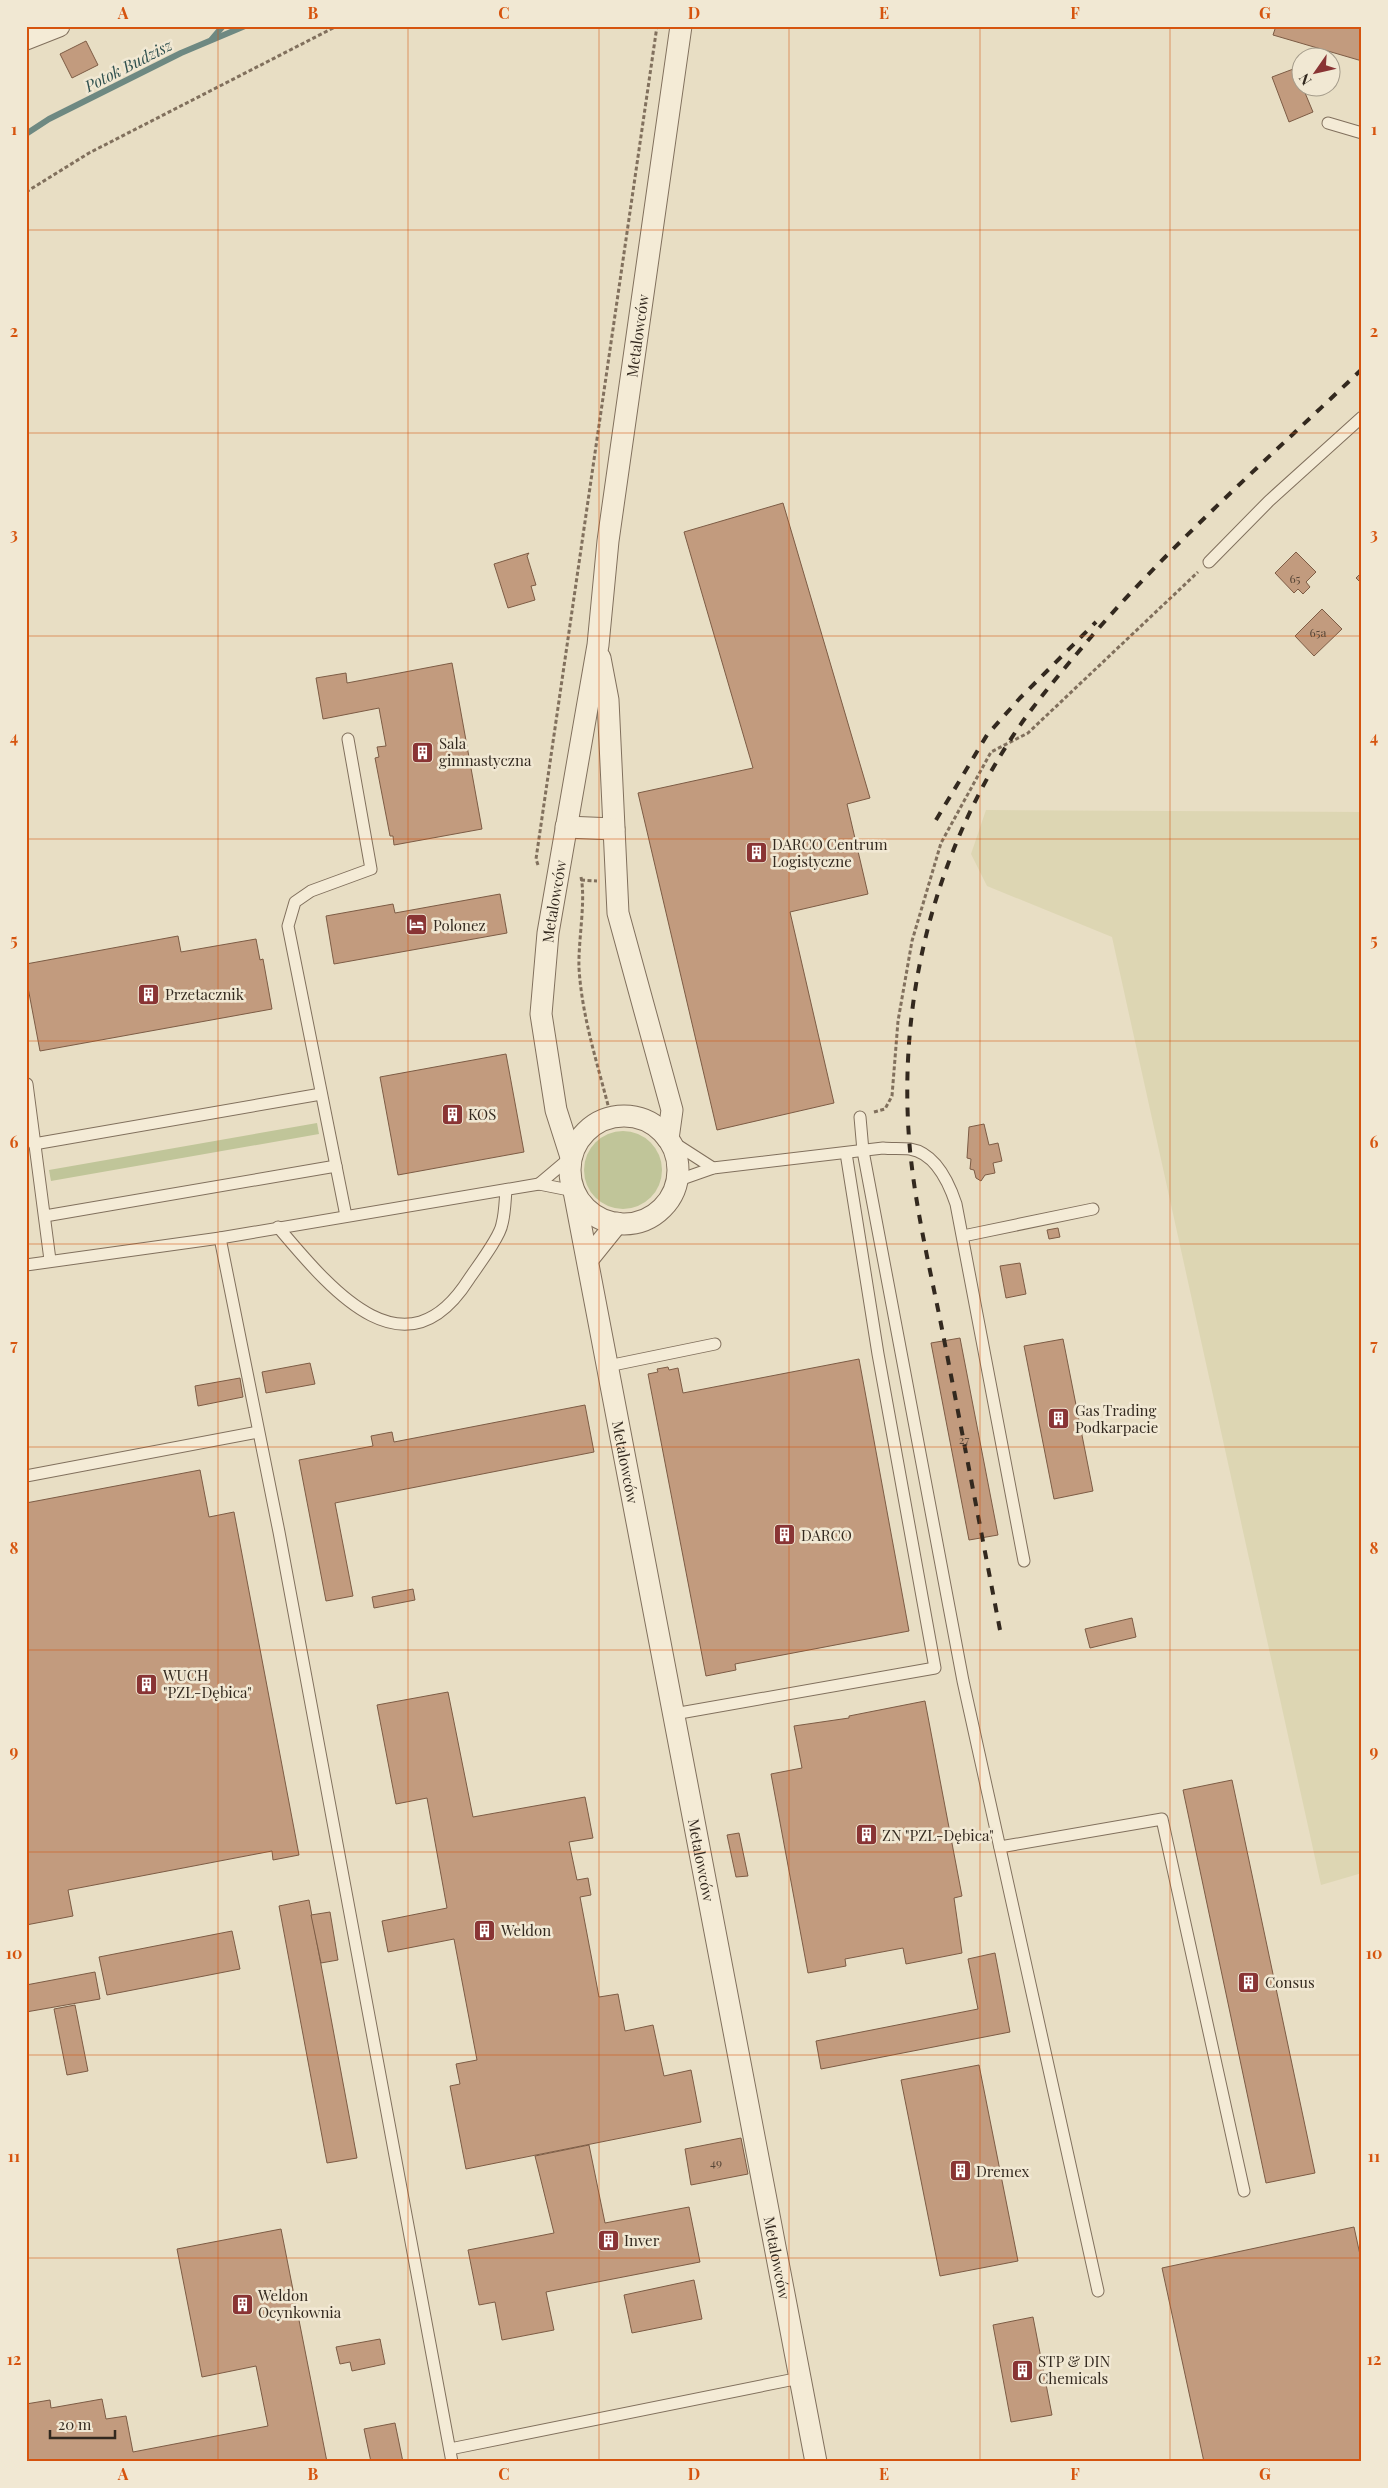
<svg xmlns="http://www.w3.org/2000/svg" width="1388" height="2488" viewBox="0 0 1388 2488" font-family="'Playfair Display',serif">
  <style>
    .farmland { fill: #ddd6b3 }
    .green { fill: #c0c599 }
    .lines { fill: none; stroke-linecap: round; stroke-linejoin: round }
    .stream { stroke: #6e8982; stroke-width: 6 }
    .building { fill: #c29b7e; stroke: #7d5c45 }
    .service-casing { stroke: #81705d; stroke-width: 13 }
    .minor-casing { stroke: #81705d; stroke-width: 23 }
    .path { stroke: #81705d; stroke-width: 3; stroke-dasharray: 4 2.5; stroke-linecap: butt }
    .service { stroke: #f4ebd6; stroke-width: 11 }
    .minor { stroke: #f4ebd6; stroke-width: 21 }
    .rail { stroke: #33291f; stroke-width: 4; stroke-dasharray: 9 9; stroke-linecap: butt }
    .grid { fill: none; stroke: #d6540e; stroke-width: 1; stroke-opacity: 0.55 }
    .labels { text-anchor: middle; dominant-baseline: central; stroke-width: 5; stroke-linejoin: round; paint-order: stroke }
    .number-label { font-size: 12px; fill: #574637 }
    .street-label { font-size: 15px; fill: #33291f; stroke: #f1e8d3 }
    .poi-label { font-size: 15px; fill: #33291f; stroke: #f1e8d3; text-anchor: start }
    .water-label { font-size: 16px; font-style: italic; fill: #30514f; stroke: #f1e8d3 }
    .neatline { fill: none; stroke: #d6540e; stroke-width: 2 }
    .grid-label { font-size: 16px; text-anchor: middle; font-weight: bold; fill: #d6540e }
  </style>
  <rect width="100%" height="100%" fill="#e8dec4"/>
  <!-- farmland -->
  <path class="farmland" d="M986,810L1362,812V1873L1321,1885L1112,937L987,886L971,854Z"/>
  <!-- green -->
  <g class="green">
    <path d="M317,1123L319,1134L51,1181L49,1170Z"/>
    <circle cx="623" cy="1170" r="39"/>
  </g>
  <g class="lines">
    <!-- stream -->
    <g class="stream">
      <path d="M212,39L223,26"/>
      <path d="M26,134L49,119L181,53L245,26"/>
    </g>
  </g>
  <!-- building -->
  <g class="building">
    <path d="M1276,26H1362V61L1273,35Z"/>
    <path d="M86,41L98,65L72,78L60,54Z"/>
    <path d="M1296,68L1300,88H1303L1313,112L1289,122L1272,77Z"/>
    <path d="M783,503L870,798L847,804L868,894L790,912L834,1103L717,1130L638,793L753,768L684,532Z"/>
    <path d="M1296,552L1316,572L1306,582L1310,587L1303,594L1298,589L1294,593L1275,573Z"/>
    <path d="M529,553L527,556L536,585L531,586L535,600L508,608L494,564Z"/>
    <path d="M1362,572V584L1356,578Z"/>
    <path d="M1322,609L1342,629L1314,656L1295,636Z"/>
    <path d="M452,663L482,829L394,845L393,836H390L375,758L379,757L377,747L386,746L379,708L323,719L316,678L346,673L347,683Z"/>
    <path d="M500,894L507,933L334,964L326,916L393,904L395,913Z"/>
    <path d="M178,936L181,952L256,939L260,960L263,959L272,1009L40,1051L26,977V964Z"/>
    <path d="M506,1054L524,1152L398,1175L380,1077Z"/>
    <path d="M984,1124L989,1145L998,1143L1002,1161L993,1163L995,1173L985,1175L981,1181L976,1178L974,1170L970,1169L971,1159L967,1158L969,1127Z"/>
    <path d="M1058,1228L1060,1237L1049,1239L1047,1230Z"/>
    <path d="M1020,1263L1026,1294L1006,1298L1000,1266Z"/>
    <path d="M960,1338L998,1535L969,1540L931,1343Z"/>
    <path d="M1063,1339L1093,1491L1054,1499L1024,1346Z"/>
    <path d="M859,1359L909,1631L735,1664L736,1670L706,1676L648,1374L658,1372L657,1369L668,1367L669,1370L678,1368L683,1393Z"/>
    <path d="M310,1363L315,1384L266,1393L262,1372Z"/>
    <path d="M240,1378L243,1397L198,1406L195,1386Z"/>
    <path d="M585,1405L594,1452L335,1503L353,1596L326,1601L299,1460L373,1446L371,1436L392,1432L394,1442Z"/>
    <path d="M200,1470L209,1517L234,1512L299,1855L273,1860L272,1851L68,1890L73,1916L26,1925V1503Z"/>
    <path d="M413,1589L415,1600L374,1608L372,1597Z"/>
    <path d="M1132,1618L1136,1637L1090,1648L1085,1629Z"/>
    <path d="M448,1692L473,1817L585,1797L593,1838L569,1842L577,1880L588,1878L591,1895L580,1897L599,1997L618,1994L625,2031L653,2025L664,2076L691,2070L701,2122L466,2169L450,2086L460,2084L456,2064L477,2060L454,1939L388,1952L382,1921L447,1908L427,1798L396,1804L377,1705Z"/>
    <path d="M925,1701L962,1896L954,1898L962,1953L906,1964L903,1948L845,1959L846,1966L808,1973L771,1774L802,1768L794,1726L849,1718V1716Z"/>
    <path d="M1232,1780L1315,2173L1266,2183L1183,1790Z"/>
    <path d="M739,1833L748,1876L736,1877L727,1835Z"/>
    <path d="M309,1900L357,2158L327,2163L279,1906Z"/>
    <path d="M330,1912L338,1960L321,1963L311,1915Z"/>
    <path d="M232,1931L240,1969L107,1995L99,1957Z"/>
    <path d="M995,1953L1010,2032L821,2069L816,2041L978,2009L968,1959Z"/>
    <path d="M95,1972L100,1999L26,2012V1985Z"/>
    <path d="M75,2005L88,2071L67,2075L54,2009Z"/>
    <path d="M979,2065L1018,2261L940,2276L901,2080Z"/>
    <path d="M741,2138L748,2174L691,2185L685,2149Z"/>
    <path d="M589,2145L605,2223L689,2207L700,2262L546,2292L554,2330L502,2340L495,2302L479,2305L468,2250L554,2233L535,2156Z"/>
    <path d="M1354,2227L1362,2264V2462H1204L1162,2268Z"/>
    <path d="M281,2229L327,2462H26V2404L50,2400L51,2408L102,2399L106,2419L126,2416L133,2452L268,2426L256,2366L202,2377L177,2249Z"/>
    <path d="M694,2280L702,2319L632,2333L624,2295Z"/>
    <path d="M1033,2317L1052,2415L1011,2422L993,2325Z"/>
    <path d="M380,2339L385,2364L352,2371L350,2362L340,2364L336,2347Z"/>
    <path d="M395,2423L403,2462H371L364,2429Z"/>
  </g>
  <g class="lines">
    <defs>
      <g id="service">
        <path d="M1328,123L1362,133"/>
        <path d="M1209,562L1269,501L1362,417"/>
        <path d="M27,1084L50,1260"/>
        <path d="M860,1117L863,1151L963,1681L1098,2291"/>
        <path d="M668,1139L713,1168"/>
        <path d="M34,1144L321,1094"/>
        <path d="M676,1181L713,1168L883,1148C891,1149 901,1148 910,1149C935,1153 949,1183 956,1204L1024,1561"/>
        <path d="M539,1184L571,1157"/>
        <path d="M45,1216L336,1166"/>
        <path d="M346,1216L288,926L295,902L311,891L371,869L348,739"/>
        <path d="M278,1227C329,1287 404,1381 469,1279C477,1267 500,1237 502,1224C505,1213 505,1201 506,1190"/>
        <path d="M963,1236L1093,1209"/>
        <path d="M220,1238L279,1532L452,2462"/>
        <path d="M26,1265L220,1238L539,1184L574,1191"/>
        <path d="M608,1366L715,1344"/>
        <path d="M26,1476L258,1432"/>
        <path d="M674,1714L935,1668L878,1354L846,1153"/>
        <path d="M1000,1847L1162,1819L1244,2191"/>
        <path d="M450,2449L800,2378"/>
      </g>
      <g id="minor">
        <path d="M26,39L59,26"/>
        <path d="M600,658L608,700L618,913L672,1110L668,1139"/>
        <path d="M566,827L614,829"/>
        <circle cx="624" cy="1170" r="54"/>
        <path id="s1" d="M571,1157L556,1110L541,1014L548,933L598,645L608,541L681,26"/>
        <path id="s2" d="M574,1191L816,2462"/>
        <path d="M588,1259L617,1223"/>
      </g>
    </defs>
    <!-- service casing -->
    <use href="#service" class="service-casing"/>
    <!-- minor casing -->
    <use href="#minor" class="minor-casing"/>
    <!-- path -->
    <g class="path">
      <path d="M26,192L89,153L337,26"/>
      <path d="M538,865L536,859L657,26"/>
      <path d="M581,877C586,901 578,941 579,968C582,1019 599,1068 611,1117"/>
      <path d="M581,880L597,881"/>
      <path d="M874,1112L885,1109L892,1096L898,1021L912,941L941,843L991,752L1028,733L1198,572"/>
    </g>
    <!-- service -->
    <use href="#service" class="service"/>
    <!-- minor -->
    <use href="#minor" class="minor"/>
    <!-- rail -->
    <g class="rail">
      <path d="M936,820L987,735L1020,698L1096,622"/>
      <path d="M1000,1630C981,1531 962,1432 943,1334C931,1273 916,1212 910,1150C896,999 936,845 1023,721C1044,692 1068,664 1091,637C1174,541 1270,457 1362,369"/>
    </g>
  </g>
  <!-- grid -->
  <path class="grid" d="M218,26V2462M408,26V2462M599,26V2462M789,26V2462M980,26V2462M1170,26V2462M26,230H1362M26,433H1362M26,636H1362M26,839H1362M26,1041H1362M26,1244H1362M26,1447H1362M26,1650H1362M26,1852H1362M26,2055H1362M26,2258H1362"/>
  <!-- icons -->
  <defs>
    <symbol id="building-square" viewBox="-11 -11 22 22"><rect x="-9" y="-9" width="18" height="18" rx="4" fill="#893434" stroke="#f1e8d3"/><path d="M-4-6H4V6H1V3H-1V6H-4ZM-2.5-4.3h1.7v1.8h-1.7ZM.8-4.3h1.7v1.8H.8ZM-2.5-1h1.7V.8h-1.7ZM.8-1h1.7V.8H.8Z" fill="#fff"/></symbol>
    <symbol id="hotel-square" viewBox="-11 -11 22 22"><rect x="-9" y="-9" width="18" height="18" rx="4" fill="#893434" stroke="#f1e8d3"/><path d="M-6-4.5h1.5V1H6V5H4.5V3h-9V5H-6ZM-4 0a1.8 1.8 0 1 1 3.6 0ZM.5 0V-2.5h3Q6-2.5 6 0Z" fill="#fff"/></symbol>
  </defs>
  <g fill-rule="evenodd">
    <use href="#building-square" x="410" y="740" width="25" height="25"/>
    <use href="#building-square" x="744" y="840" width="25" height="25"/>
    <use href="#hotel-square" x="404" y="912" width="25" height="25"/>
    <use href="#building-square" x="136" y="982" width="25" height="25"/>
    <use href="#building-square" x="440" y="1102" width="25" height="25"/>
    <use href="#building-square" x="1046" y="1406" width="25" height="25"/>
    <use href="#building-square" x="772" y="1522" width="25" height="25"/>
    <use href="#building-square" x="134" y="1672" width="25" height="25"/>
    <use href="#building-square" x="854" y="1822" width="25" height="25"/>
    <use href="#building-square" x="472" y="1918" width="25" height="25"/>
    <use href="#building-square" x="1236" y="1970" width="25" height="25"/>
    <use href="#building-square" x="948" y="2158" width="25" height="25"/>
    <use href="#building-square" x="596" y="2228" width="25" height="25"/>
    <use href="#building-square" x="230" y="2292" width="25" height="25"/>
    <use href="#building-square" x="1010" y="2358" width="25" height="25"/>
  </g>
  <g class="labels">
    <!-- number labels -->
    <g class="number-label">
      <text x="1295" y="578">65</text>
      <text x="1318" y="632">65a</text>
      <text x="964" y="1439">27</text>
      <text x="716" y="2162">49</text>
    </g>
    <!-- street labels -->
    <g class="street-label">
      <text stroke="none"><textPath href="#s1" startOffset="832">Metalowców</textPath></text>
      <text stroke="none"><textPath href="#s1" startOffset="260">Metalowców</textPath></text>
      <text stroke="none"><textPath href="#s2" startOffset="276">Metalowców</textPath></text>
      <text stroke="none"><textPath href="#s2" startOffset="681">Metalowców</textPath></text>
      <text stroke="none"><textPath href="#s2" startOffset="1086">Metalowców</textPath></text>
    </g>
    <!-- poi labels -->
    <g class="poi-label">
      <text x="439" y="743">Sala<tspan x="439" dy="17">gimnastyczna</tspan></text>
      <text x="772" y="844">DARCO Centrum<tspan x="772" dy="17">Logistyczne</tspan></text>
      <text x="433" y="925">Polonez</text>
      <text x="165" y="994">Przetacznik</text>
      <text x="468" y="1114">KOS</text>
      <text x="1075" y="1410">Gas Trading<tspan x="1075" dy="17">Podkarpacie</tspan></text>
      <text x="801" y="1535">DARCO</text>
      <text x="163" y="1675">WUCH<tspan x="163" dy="17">"PZL-Dębica"</tspan></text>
      <text x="882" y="1835">ZN "PZL-Dębica"</text>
      <text x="501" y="1930">Weldon</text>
      <text x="1265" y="1982">Consus</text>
      <text x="976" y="2171">Dremex</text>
      <text x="624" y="2240">Inver</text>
      <text x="258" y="2295">Weldon<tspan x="258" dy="17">Ocynkownia</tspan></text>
      <text x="1038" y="2361">STP &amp; DIN<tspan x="1038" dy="17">Chemicals</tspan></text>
    </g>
    <!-- water labels -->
    <g class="water-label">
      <text transform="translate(128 65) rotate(-27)">Potok Budzisz</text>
    </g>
  </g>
  <!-- border -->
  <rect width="1388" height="2488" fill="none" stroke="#f1e8d3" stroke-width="55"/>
  <!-- north arrow -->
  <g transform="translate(1316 72) rotate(236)"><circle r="24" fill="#f1e8d3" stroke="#a59c8b"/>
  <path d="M0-4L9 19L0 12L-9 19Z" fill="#893434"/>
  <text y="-8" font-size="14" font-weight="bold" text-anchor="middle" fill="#33291f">N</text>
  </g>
  <!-- scale -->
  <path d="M50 2430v8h65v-8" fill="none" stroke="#33291f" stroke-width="2.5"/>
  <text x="58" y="2430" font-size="15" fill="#33291f" stroke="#f1e8d3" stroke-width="4" paint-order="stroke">20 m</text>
  <rect x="28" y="28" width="1332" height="2432" class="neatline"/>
  <g class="grid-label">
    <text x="123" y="19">A</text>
    <text x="313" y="19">B</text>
    <text x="504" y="19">C</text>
    <text x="694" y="19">D</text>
    <text x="884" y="19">E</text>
    <text x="1075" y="19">F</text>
    <text x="1265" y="19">G</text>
    <text x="14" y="135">1</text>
    <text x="1374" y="135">1</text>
    <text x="14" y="337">2</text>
    <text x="1374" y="337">2</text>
    <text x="14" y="540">3</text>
    <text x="1374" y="540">3</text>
    <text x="14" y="743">4</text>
    <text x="1374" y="743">4</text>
    <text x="14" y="946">5</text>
    <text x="1374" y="946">5</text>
    <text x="14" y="1148">6</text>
    <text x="1374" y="1148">6</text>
    <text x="14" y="1351">7</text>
    <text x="1374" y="1351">7</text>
    <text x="14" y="1554">8</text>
    <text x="1374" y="1554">8</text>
    <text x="14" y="1757">9</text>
    <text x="1374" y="1757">9</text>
    <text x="14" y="1959">10</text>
    <text x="1374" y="1959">10</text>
    <text x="14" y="2162">11</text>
    <text x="1374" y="2162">11</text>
    <text x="14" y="2365">12</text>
    <text x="1374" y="2365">12</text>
    <text x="123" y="2480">A</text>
    <text x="313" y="2480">B</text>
    <text x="504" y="2480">C</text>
    <text x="694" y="2480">D</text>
    <text x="884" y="2480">E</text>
    <text x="1075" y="2480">F</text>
    <text x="1265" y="2480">G</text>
  </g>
</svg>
